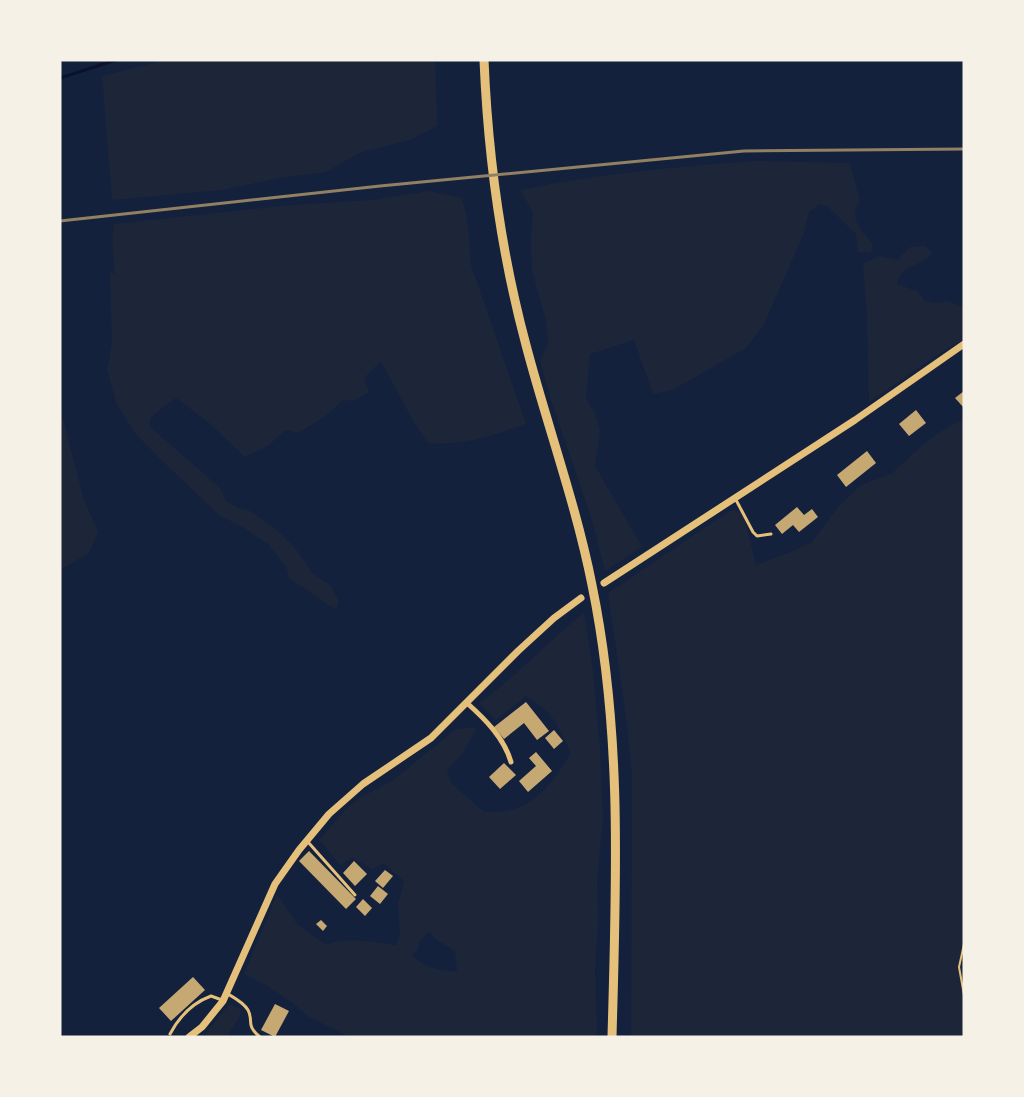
<svg xmlns="http://www.w3.org/2000/svg" width="1024" height="1097" viewBox="0 0 1024 1097" font-family="Raleway,sans-serif">
  <style>
    .green { fill: #1d2539; fill-rule: evenodd }
    .lines { fill: none; stroke-linecap: round; stroke-linejoin: round }
    .stream { stroke: #0b132b; stroke-width: 3 }
    .building { fill: #c6a872 }
    .path { stroke: #e5c07b; stroke-width: 2 }
    .service { stroke: #e5c07b; stroke-width: 3 }
    .minor { stroke: #e5c07b; stroke-width: 5 }
    .tertiary { stroke: #e5c07b; stroke-width: 7 }
    .trunk { stroke: #e5c07b; stroke-width: 9 }
    .rail { stroke: #918062; stroke-width: 3 }
  </style>
  <rect width="100%" height="100%" fill="#14213d"/>
  <!-- green -->
  <g class="green">
    <path d="M165,60H435L437,126L410,140L359,153L326,172L280,178L221,190L112,200L102,76Z"/>
    <path d="M758,161L850,163L860,201C847,217 862,231 873,244L871,253L858,252L856,234L827,206L819,204L809,212L804,233L764,324L746,348L672,390L653,394L634,340L590,354L586,399L595,413L600,431L595,466L642,547L605,571L591,517L551,400L540,361L548,344L546,320L532,271L531,243L533,212L520,190C598,174 678,166 758,161Z"/>
    <path d="M429,191L462,198L467,218L471,265L526,424C494,435 463,446 428,443L412,419L381,361L364,378L369,392L355,400L342,401L324,417L298,433L285,430L269,445L245,457L209,423L176,398L151,417L149,426L220,488L226,501L239,508L248,510L276,529L296,549L312,573L330,585L339,601L336,609C319,601 306,587 289,579L286,566L268,544L241,526L220,516L160,459L135,433L117,405L107,370L112,344L110,271L115,276L112,238L114,224L291,205L373,200Z"/>
    <path d="M925,246L932,253C921,267 901,264 897,284L917,291L925,301L934,303L947,301L964,307V339L940,353L869,402L867,315L863,264L879,256L897,260L910,247Z"/>
    <path d="M60,407L83,497L98,532L89,553L60,570Z"/>
    <path d="M964,419V1037H631L632,775L627,724L608,593L731,510L743,512L756,565L791,552L812,542L838,507L861,485L891,474L925,443L943,430Z"/>
    <path d="M584,613L593,671L600,748L603,821L597,878L598,920L595,969L597,1037H350L309,1017L294,1004L266,985L244,974L277,894L297,924L326,945C350,936 371,942 396,945L400,934L398,905L404,881L383,863L373,869L352,858L340,865L319,840L344,811L359,798L392,781L456,729L477,727L462,754L447,770L452,784L484,812C517,813 535,804 555,777C561,769 565,761 571,753C557,724 555,714 526,696L496,720L479,703C517,676 547,642 584,613ZM429,931L434,938L455,951L457,972C438,970 424,968 411,954L417,951L420,941Z"/>
    <path d="M229,1004L240,1009L241,1014L227,1037H203Z"/>
  </g>
  <g class="lines">
    <!-- stream -->
    <path class="stream" d="M60,78L116,60"/>
  </g>
  <!-- building -->
  <g class="building">
    <path d="M964,391V408L955,398Z"/>
    <path d="M916,410L926,423L909,436L899,424Z"/>
    <path d="M867,451L876,463L846,487L837,475Z"/>
    <path d="M797,507L804,515L812,509L818,517L799,532L793,525L782,534L775,525Z"/>
    <path d="M526,702L549,731L537,740L524,723L504,739L494,727Z"/>
    <path d="M554,730L563,741L554,749L545,738Z"/>
    <path d="M536,752L552,771L528,792L519,781L536,766L529,758Z"/>
    <path d="M504,763L516,775L500,789L489,777Z"/>
    <path d="M309,851L356,899L346,909L299,861Z"/>
    <path d="M354,861L367,874L355,886L343,873Z"/>
    <path d="M385,870L393,876L383,888L375,881Z"/>
    <path d="M378,886L388,894L380,904L370,896Z"/>
    <path d="M363,899L372,908L365,916L356,907Z"/>
    <path d="M321,920L327,926L323,931L316,924Z"/>
    <path d="M193,977L205,990L171,1021L159,1008Z"/>
    <path d="M275,1004L289,1011L275,1037L261,1030Z"/>
  </g>
  <g class="lines">
    <!-- path -->
    <path class="path" d="M964,944L959,967L964,995"/>
    <!-- service -->
    <g class="service">
      <path d="M735,498L753,532L757,536L771,534"/>
      <path d="M308,842L355,895"/>
      <path d="M228,994C235,998 244,1003 248,1010C254,1021 245,1025 260,1037"/>
      <path d="M170,1034C179,1017 192,1003 211,996L222,1000"/>
    </g>
    <!-- minor -->
    <path class="minor" d="M467,703C486,720 504,738 511,762"/>
    <!-- tertiary -->
    <g class="tertiary">
      <path d="M604,583L855,420L964,344"/>
      <path d="M189,1037L202,1027L223,1001L275,884L299,850L329,814L363,784L431,738L518,651L554,618L581,598"/>
    </g>
    <!-- trunk -->
    <path class="trunk" d="M484,60C488,156 501,252 526,345C547,425 576,504 592,585C623,735 616,885 612,1037"/>
    <!-- rail -->
    <path class="rail" d="M60,221L380,186L744,151L964,149"/>
  </g>
  <!-- border -->
  <rect width="1024" height="1097" fill="none" stroke="#f6f1e7" stroke-width="123"/>
</svg>
